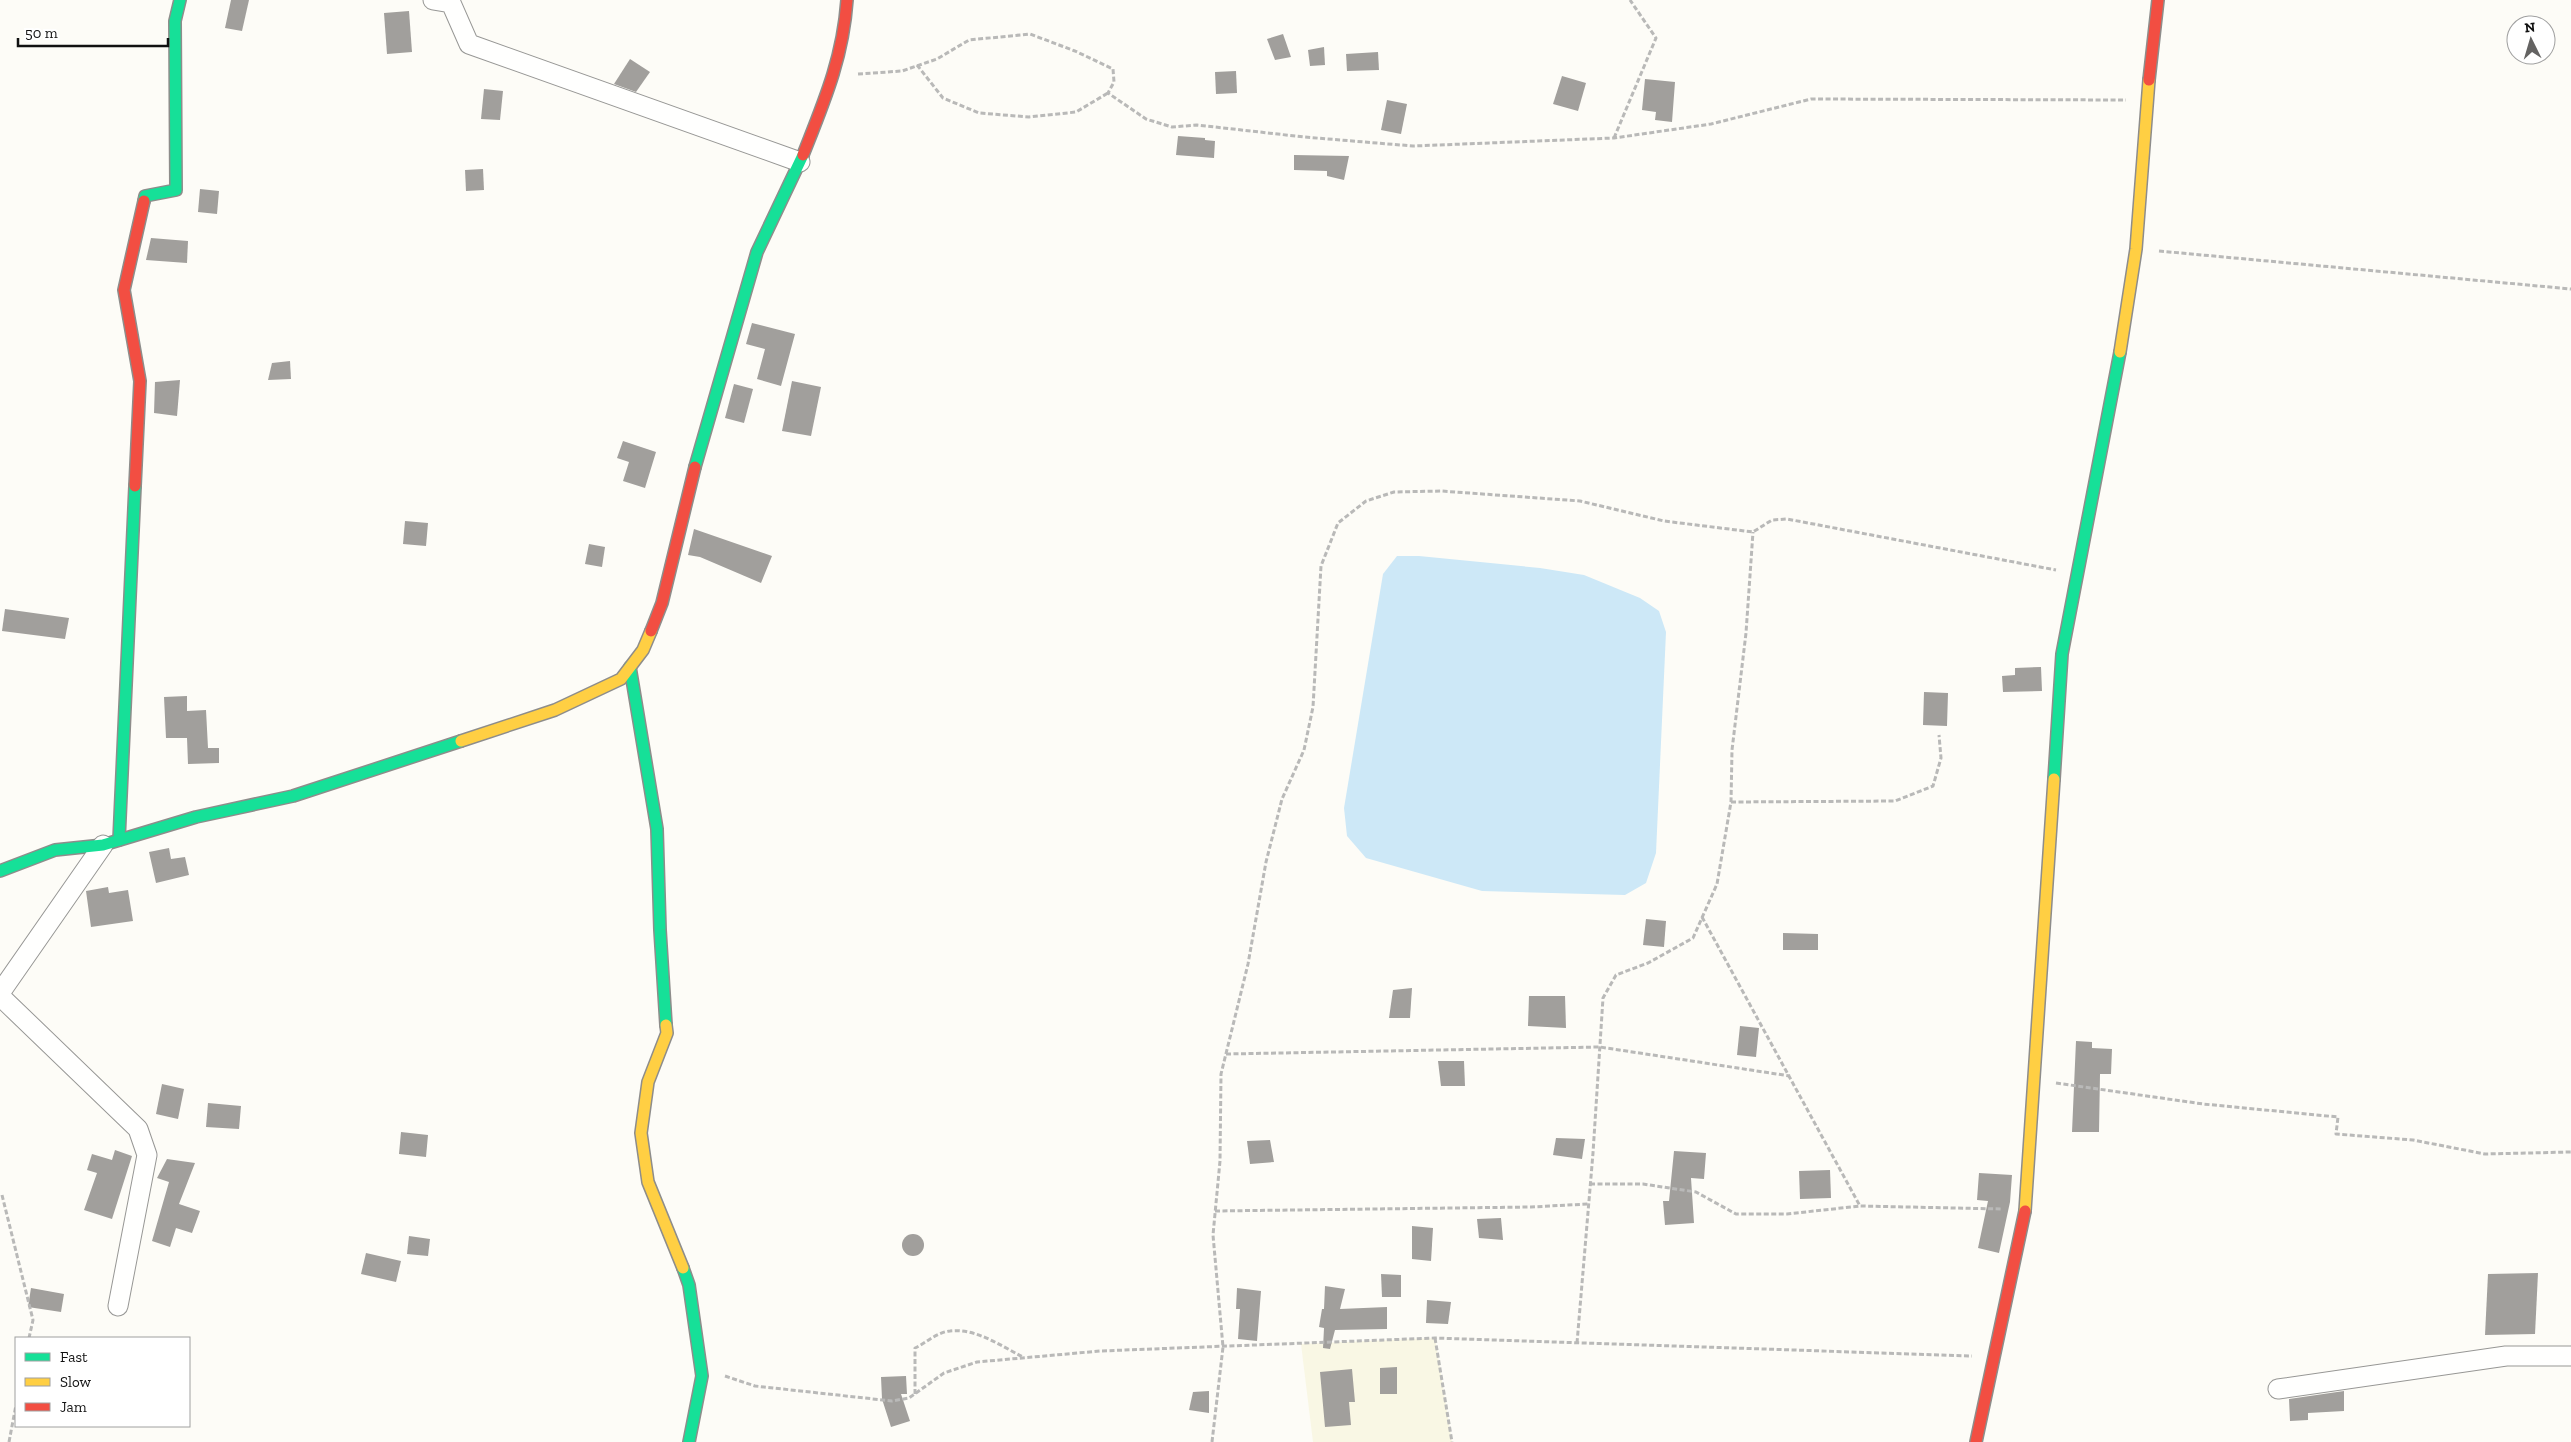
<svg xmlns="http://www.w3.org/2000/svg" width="2571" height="1442" viewBox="0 0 2571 1442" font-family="'Zilla Slab',serif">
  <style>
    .farmland { fill: #f9f7e4 }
    .water { fill: #cde8f7 }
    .building { fill: #a19f9c }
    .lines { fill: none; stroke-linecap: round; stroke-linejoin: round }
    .street-casing { stroke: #979795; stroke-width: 21 }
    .fast-casing { stroke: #8e8d8b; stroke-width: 14 }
    .slow-casing { stroke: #8e8d8b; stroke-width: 14 }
    .jam-casing { stroke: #8e8d8b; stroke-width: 14 }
    .path { stroke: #b9b9b8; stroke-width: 3; stroke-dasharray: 5 2.5; stroke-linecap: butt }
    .street { stroke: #fffffe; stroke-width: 19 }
    .fast { stroke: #16e098; stroke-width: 11 }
    .slow { stroke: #ffcf43; stroke-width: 11 }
    .jam { stroke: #f24e42; stroke-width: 11 }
  </style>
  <rect width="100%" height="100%" fill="#fdfcf7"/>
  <!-- farmland -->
  <path class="farmland" d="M1435,1338L1452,1442H1313L1301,1344Z"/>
  <!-- water -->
  <path class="water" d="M1397,556H1419L1540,568L1584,575L1640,598L1659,611L1666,632L1656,853L1646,883L1625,895L1482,891L1366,858L1347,836L1344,808L1383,574Z"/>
  <!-- building -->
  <g class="building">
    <path d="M231,0H249L242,31L225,28Z"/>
    <path d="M409,11L412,52L387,54L384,13Z"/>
    <path d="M1283,34L1291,57L1275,60L1267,39Z"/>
    <path d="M1324,47L1325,65L1310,66L1308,50Z"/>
    <path d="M1378,52L1379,70L1347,71L1346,54Z"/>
    <path d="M630,59L650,72L636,92L614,84Z"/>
    <path d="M1236,71L1237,93L1216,94L1215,72Z"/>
    <path d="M1562,76L1586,83L1578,111L1553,104Z"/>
    <path d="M1645,79L1675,82L1672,122L1655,120L1656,112L1642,110Z"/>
    <path d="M484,89L503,91L500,120L481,119Z"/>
    <path d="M1387,100L1407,104L1401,134L1381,130Z"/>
    <path d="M1178,136L1205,138V140L1215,141L1214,158L1176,155Z"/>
    <path d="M1294,155L1349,156L1344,180L1327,176V171L1294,170Z"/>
    <path d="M483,169L484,190L466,191L465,170Z"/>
    <path d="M200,189L219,191L217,214L198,212Z"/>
    <path d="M151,238L188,241L187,263L146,260Z"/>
    <path d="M752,323L795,334L781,386L757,379L765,349L746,344Z"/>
    <path d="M290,361L291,379L268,380L272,363Z"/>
    <path d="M180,380L177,416L154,413L155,382Z"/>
    <path d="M792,381L821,387L811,436L782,431Z"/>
    <path d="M734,384L753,389L744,423L725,418Z"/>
    <path d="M623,441L656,452L645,488L623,481L629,462L617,458Z"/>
    <path d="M405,521L428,523L426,546L403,544Z"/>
    <path d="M694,529L772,556L761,583L700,557L688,555Z"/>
    <path d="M589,544L605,547L602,567L585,564Z"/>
    <path d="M5,609L69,618L65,639L2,631Z"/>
    <path d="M2041,667L2042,691L2003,692L2002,676L2015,675V668Z"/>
    <path d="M1924,692L1948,693L1947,726L1923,725Z"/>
    <path d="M187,696V711L206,710L208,748H219V763L188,764L187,738H166L164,697Z"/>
    <path d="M169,848L171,859L185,857L189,875L156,883L149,852Z"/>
    <path d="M108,887L109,893L128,890L133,921L91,927L86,891Z"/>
    <path d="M1646,919L1666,921L1664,947L1643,945Z"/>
    <path d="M1783,933L1818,934V950H1783Z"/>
    <path d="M1412,988L1410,1018H1389L1393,990Z"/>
    <path d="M1529,996H1565L1566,1028L1528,1026Z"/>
    <path d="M1740,1026L1759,1028L1756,1057L1737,1055Z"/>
    <path d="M2076,1041L2092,1042V1048L2112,1049L2111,1074H2100L2099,1132H2072Z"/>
    <path d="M1438,1061H1464L1465,1086H1441Z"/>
    <path d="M162,1084L184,1089L178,1119L156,1114Z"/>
    <path d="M208,1103L241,1106L239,1129L206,1127Z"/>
    <path d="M401,1132L428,1135L426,1157L399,1154Z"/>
    <path d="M1556,1138L1585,1139L1582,1159L1553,1155Z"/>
    <path d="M1270,1140L1274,1162L1250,1164L1247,1141Z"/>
    <path d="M115,1150L132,1156L112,1219L84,1210L97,1173L87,1170L92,1154L112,1160Z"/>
    <path d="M1674,1151L1706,1153L1704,1179L1691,1178L1694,1223L1665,1225L1663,1201H1669Z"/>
    <path d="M167,1159L195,1163L179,1204L200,1211L192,1233L176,1228L170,1247L152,1241L169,1182L157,1178Z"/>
    <path d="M1830,1170L1831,1198L1800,1199L1799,1171Z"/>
    <path d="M1979,1173L2012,1175L2010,1202L1999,1253L1978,1248L1988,1201L1977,1200Z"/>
    <path d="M1501,1218L1503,1240L1479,1238L1477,1219Z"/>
    <path d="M1412,1226L1433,1228L1431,1261L1412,1259Z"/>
    <circle cx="913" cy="1245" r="11"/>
    <path d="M409,1236L430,1239L428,1256L407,1254Z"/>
    <path d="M366,1253L401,1261L396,1282L361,1274Z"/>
    <path d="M2538,1273L2535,1334L2485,1335L2488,1274Z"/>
    <path d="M1381,1274L1401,1275V1297H1382Z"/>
    <path d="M1325,1286L1345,1289L1340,1309L1387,1307V1329L1335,1330L1330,1349L1323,1348L1324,1328L1319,1327L1322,1309H1324Z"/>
    <path d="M31,1288L64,1294L61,1312L28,1307Z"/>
    <path d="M1237,1288L1261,1291L1257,1341L1238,1339L1240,1309H1236Z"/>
    <path d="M1427,1300L1451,1302L1448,1324L1426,1323Z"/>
    <path d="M1397,1367V1394H1380V1368Z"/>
    <path d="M1352,1369L1355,1402H1349L1351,1425L1325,1427L1320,1372Z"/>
    <path d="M906,1376L907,1394H901L910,1421L891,1427L882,1399L881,1377Z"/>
    <path d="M1209,1391V1413L1189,1410L1193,1392Z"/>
    <path d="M2344,1391V1411L2308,1413V1420L2290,1421L2289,1399Z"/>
  </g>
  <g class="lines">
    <defs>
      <g id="street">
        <path d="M433,0L451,3L469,44L800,162"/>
        <path d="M0,993L103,845"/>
        <path d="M0,996L138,1129L147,1155L118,1306"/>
        <path d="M2278,1389L2506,1356H2571"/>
      </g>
      <g id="fast">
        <path d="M144,201L145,196L176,190L175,21L180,0"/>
        <path d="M695,467L757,252L803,155"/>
        <path d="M630,667L657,829L660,930L666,1025"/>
        <path d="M2054,779L2062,654L2120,352"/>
        <path d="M119,840L135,486"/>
        <path d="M0,871L55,850L103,845L196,817L293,796L461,741"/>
        <path d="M683,1268L689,1285L702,1376L689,1442"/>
      </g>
      <g id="slow">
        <path d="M2120,352L2136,249L2149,80"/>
        <path d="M461,741L555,710L621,679L643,650L651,631"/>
        <path d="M666,1025L667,1033L648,1082L641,1133L648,1182L683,1268"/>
        <path d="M2025,1211L2054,779"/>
      </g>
      <g id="jam">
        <path d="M2149,80L2158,0"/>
        <path d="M803,155C824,102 843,58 847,0"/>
        <path d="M135,486L140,381L124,290L144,201"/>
        <path d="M651,631L662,603L695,467"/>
        <path d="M1976,1442L2025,1211"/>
      </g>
    </defs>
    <!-- street casing -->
    <use href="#street" class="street-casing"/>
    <!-- fast casing -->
    <use href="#fast" class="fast-casing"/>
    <!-- slow casing -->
    <use href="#slow" class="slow-casing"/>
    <!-- jam casing -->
    <use href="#jam" class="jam-casing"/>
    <!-- path -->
    <g class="path">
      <path d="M917,65L943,98L979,113L1029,117L1076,112L1108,93"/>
      <path d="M858,74L902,71L937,59L969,40L1030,34L1075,51L1113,69L1114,82L1108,93L1146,119L1172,127L1197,125L1304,137L1413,146L1614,138L1711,124L1811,99L2126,100"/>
      <path d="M1614,138L1656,38L1630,0"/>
      <path d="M2159,251L2571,289"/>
      <path d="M1731,802L1895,801L1933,786L1941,758L1939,735"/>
      <path d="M1702,917L1860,1206L2002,1209"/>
      <path d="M1226,1054L1600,1047L1790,1076"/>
      <path d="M2056,1083L2203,1104L2338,1117L2336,1134L2413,1140L2485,1154L2571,1152"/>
      <path d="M1590,1184H1643L1696,1192L1736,1214H1787L1860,1206"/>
      <path d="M2,1195L33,1320L29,1338"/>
      <path d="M1215,1211L1531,1207L1588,1204"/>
      <path d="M1435,1338L1452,1442"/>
      <path d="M1577,1343L1593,1153L1603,998L1616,975L1648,963L1693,938L1717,884L1731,802L1732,750L1746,633L1753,532"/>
      <path d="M725,1376L755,1386L892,1401L909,1398L944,1373L977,1362L1100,1351L1435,1338L1972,1356"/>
      <path d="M915,1394V1348C926,1343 937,1332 950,1331C976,1328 1001,1346 1023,1357"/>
      <path d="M9,1442L16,1405"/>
      <path d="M1212,1442L1223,1347L1213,1235L1220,1161L1221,1074L1248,964L1266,862L1282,799L1304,750L1313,707L1321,566L1338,523L1366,501L1394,492L1441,491L1580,501L1664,521L1753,532L1772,520L1787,519L2056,570"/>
    </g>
    <!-- street -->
    <use href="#street" class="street"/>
    <!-- fast -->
    <use href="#fast" class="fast"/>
    <!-- slow -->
    <use href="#slow" class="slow"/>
    <!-- jam -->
    <use href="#jam" class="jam"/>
  </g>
  <!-- legend -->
  <rect x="15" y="1337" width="175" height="90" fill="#ffffff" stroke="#a0a0a0"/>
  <rect x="25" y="1353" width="25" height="8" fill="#16e098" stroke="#a0a0a0"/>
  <text x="60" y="1362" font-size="15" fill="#111111">Fast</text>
  <rect x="25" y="1378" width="25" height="8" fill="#ffcf43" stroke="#a0a0a0"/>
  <text x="60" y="1387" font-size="15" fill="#111111">Slow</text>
  <rect x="25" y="1403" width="25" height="8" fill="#f24e42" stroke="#a0a0a0"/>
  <text x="60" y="1412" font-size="15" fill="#111111">Jam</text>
  <!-- north arrow -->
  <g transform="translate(2531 40) rotate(355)"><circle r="24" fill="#ffffff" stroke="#a0a0a0"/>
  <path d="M0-4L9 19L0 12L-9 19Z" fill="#646362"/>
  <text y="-8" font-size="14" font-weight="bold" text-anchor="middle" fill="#111111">N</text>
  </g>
  <!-- scale -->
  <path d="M18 38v8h150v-8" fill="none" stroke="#111111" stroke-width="2.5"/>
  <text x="25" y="38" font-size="15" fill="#111111" stroke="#ffffff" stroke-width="4" paint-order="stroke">50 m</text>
</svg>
